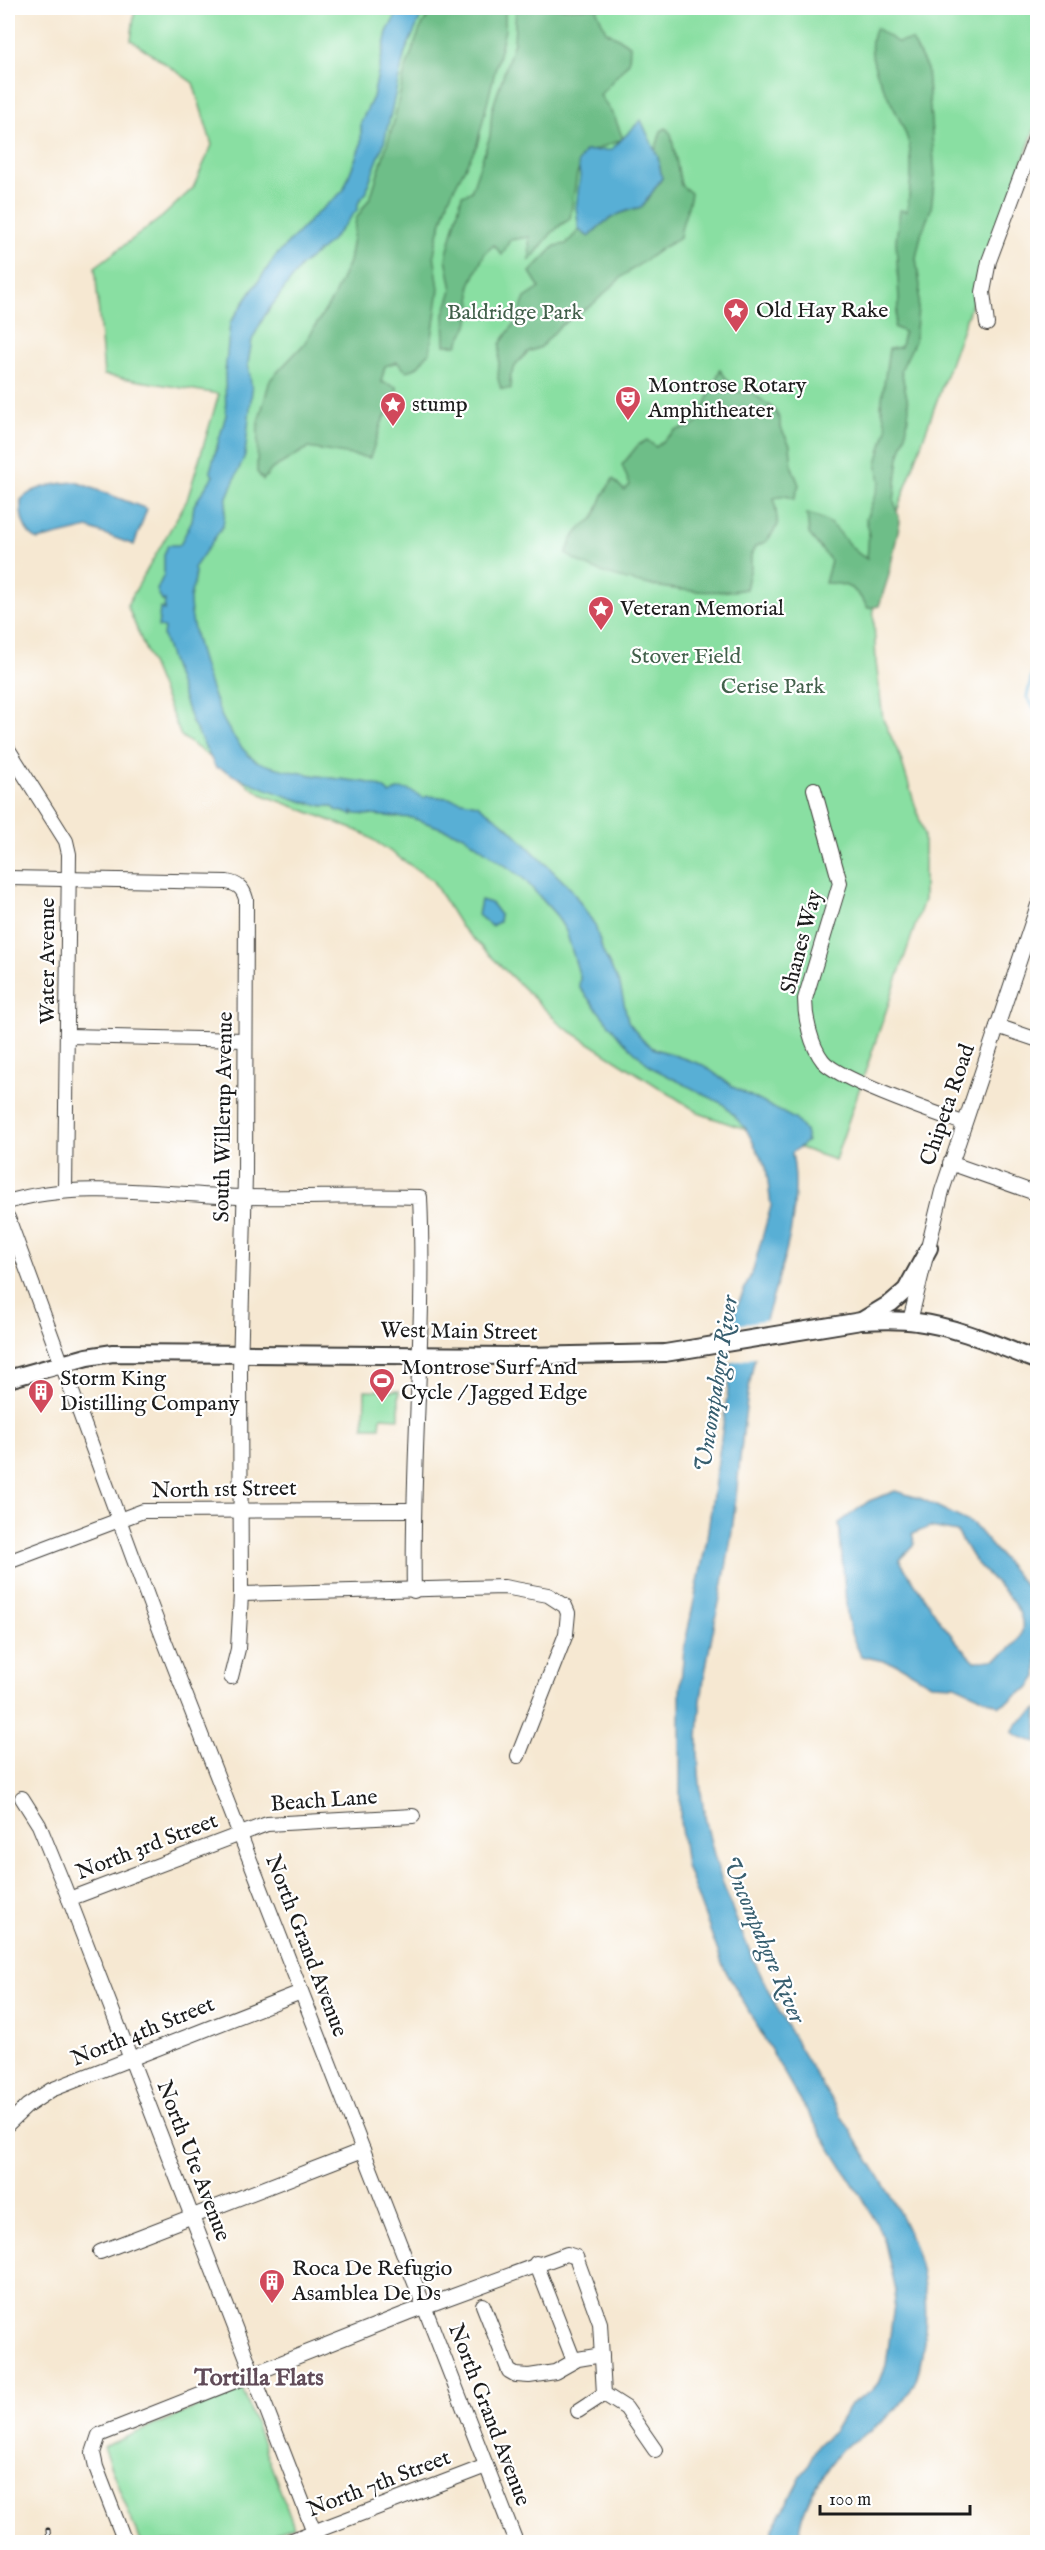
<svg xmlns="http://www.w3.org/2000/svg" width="1045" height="2550" viewBox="0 0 1045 2550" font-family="'IM FELL English',serif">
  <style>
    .green { fill: #89dfa2; stroke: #527e5f; stroke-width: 1.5 }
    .forest { fill: #6ebe88; stroke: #456d52; stroke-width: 1.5 }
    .water { fill: #58afd5; stroke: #3a6678; stroke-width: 1.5; fill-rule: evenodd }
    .pier { fill: #f6e8d2 }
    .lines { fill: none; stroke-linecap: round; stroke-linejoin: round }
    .stream { stroke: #58afd5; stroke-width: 3 }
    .minor-casing { stroke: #3d3b37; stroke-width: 16 }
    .major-casing { stroke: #3d3b37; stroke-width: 20 }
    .minor { stroke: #fff; stroke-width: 14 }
    .major { stroke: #fff; stroke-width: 16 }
    .rail-casing { stroke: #1c1c1c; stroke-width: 5 }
    .rail { stroke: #fff; stroke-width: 3; stroke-dasharray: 9; stroke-linecap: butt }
    .labels { text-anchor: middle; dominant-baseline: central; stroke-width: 4.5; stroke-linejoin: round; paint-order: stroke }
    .poi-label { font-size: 22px; fill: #1c1c1c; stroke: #fff; text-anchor: start }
    .park-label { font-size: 22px; fill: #42604b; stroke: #fff }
    .street-label { font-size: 22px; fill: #1c1c1c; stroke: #fff }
    .water-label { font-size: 24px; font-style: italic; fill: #375e6f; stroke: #fff }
    .neighbourhood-label { font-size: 24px; font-weight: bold; fill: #614c59; stroke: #fff }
  </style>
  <rect width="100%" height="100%" fill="#fff"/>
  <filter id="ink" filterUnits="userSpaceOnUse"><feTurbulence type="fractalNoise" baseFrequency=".0167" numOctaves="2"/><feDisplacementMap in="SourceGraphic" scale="12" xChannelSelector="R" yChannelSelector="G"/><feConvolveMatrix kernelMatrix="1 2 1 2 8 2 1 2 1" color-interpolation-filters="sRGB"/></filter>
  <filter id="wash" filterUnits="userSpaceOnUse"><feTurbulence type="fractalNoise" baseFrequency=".008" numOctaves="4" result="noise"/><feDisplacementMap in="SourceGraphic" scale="24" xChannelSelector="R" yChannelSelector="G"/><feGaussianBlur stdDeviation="1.35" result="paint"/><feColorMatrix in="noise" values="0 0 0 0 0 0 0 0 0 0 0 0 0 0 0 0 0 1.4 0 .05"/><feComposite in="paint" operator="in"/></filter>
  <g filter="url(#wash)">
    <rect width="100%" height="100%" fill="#f6e8d2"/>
    <!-- green -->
    <g class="green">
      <path d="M135,8H1037V122L872,581L876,662L883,719L900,756L924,834V900L835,1160L701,1114L562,1026L461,927L432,880L363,833L261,794L181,736L127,605L187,500L219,394L104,375L95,267L162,217L193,188L212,145L193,83L131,40Z"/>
      <path d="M365,1390L399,1391V1418L381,1417L380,1427H364Z"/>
      <path d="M242,2388L294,2527L255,2542H140L103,2447Z"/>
    </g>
    <!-- forest -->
    <g class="forest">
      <path d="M433,8H505V30L477,145L449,198L437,238L434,254L439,289L430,352L416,368L406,371L397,362L385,366L381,382L397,387L396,399L382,422L370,458L308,448L272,469L263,480L257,472L258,423L270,380L304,344L333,298L349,262L356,219L371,196L393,125L405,71L420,29Z"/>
      <path d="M516,8H598L597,11L606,31L630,45L629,62L600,95L615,118L623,139L587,153L577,174L570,219C551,229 544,244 530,260L529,237L510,240L502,255L494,245L485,253L470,285L472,307L468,325L457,345H445L444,314L452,290L446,258L462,195L471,192L490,136L492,110L514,42Z"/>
      <path d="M876,28L897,42L912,40L927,69L935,175L931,209L921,235L916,258L920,286L915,341L901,370L909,407L906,434L899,457L894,501L900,522L888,578L879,606L868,608C856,588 848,583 825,583L831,561L809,534L807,514C846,523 838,543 867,559L869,531L866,519L880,482L877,463L887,428L881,406L889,349L901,347L904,332L894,327L899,300L896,240L900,210L907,211C910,187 914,165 908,141C899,106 858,63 876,28Z"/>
      <path d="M666,128L671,134L681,185L691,193C689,209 681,222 680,238L664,247L623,276L592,305L560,326L541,347L528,352L517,363L510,377L511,389H501L498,379L500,344L516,321L525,298L540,288L530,272L555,246L566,244L579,230L589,237C603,220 620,211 642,207L662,178L655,151L661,131Z"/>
      <path d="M720,370L737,392L750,391L775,410L780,420V426L790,445L792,467L799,485L794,499L786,496L774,498L778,525L767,541L755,547L751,555V567L746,589C699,598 607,583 566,554L572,539L583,526L594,518L603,495L613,479L624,490L630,485L622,465L638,445L647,440L656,447L676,430L691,427L698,422Z"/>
    </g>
    <!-- water -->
    <g class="water">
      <path d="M400,8H425L405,52L384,143L368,185L367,192L359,201L357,210L330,242L301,266L265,315L252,340L248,363L252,390L245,455L227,497L223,526L194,568C198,580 191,587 190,599C190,627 208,683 219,710C225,726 240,748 253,759C267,769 329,778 348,780C362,782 380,782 390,794C401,785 412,790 423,798L428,796L448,798L477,804L508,827L571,889L595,925L603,952L620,985L628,1021L642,1039L653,1048L703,1065L735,1088L795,1119L805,1131L807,1141L792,1153C806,1225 769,1296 753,1366C741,1424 739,1486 730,1545C719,1615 697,1682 698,1753C700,1845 740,1937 782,2017C807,2063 836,2107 864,2152C911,2227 940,2278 919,2370C912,2400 885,2420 861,2437C855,2441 848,2444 842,2449C830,2462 809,2496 804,2513C801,2523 800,2533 797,2542H772L773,2529L818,2445L834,2431L850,2404L872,2390L880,2381L886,2365L896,2290L884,2239L869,2209L795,2092L724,1968L686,1866L680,1821V1692L684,1648L706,1544L729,1382L735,1311L753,1270L771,1206L766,1167L746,1129L723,1104L652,1068L620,1038L579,987L580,977L566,931L556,915L524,879L464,836L412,818L356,814L352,811L353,815L336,810L332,806C311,808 259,786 237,777C230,774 224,768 216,768L191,720L163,636L164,628L158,627L160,608L164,610L165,600L162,601L157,590L164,574V555L168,545H180L192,520L194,505L213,476L210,471L226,415L225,373L230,323L275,257L315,215L343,191L361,144V122L373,97L387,32Z"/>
      <path d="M641,120L658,157L662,178L642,207C620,211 603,220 589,237L579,230L576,208L580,176L578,163L585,151L611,150Z"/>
      <path d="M76,482L147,509L134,545L88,528L38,540C23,533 20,515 21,500C33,486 59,483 76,482Z"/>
      <path d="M481,900L491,903L500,915L499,922L491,926L478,915Z"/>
      <path d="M895,1491L922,1499L973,1524L1037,1599V1677L1030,1687L1000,1706L955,1685L931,1684L897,1664L861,1656L851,1634L847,1615L839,1523L869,1501ZM930,1527L957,1532C963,1541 968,1551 974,1560C991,1582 1045,1617 1012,1647C997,1660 996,1661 975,1661C944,1632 924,1595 899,1560L915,1544L912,1534Z"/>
      <path d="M1037,1709V1742C1028,1740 1020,1738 1012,1732L1017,1724Z"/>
    </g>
    <!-- pier -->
    <path class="pier" d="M769,1319L759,1357L728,1363L731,1326Z"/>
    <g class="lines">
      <!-- stream -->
      <path class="stream" d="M1038,650L1027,697L1038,714"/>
    </g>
  </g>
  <g filter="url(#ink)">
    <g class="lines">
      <defs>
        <g id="minor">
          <path d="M987,324L983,292L989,261L1038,130"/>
          <path d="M8,749L66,841L69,854L65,1191"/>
          <path d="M814,789L840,883L805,999C805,1018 811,1046 823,1061C839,1080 935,1113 963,1123"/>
          <path d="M8,878L227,882C238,884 243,888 246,899L245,1175L240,1371L241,1594L238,1649L231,1677"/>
          <path d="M997,1026L1038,1040"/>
          <path d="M68,1036L245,1040"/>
          <path d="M950,1163L1038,1194"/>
          <path d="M8,1202C73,1180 172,1195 243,1197C302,1198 361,1195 420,1197C426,1328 411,1459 414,1591"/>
          <path d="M8,1218L152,1609L516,2542"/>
          <path d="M910,1321L942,1191L1038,905"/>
          <path d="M8,1562L143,1511L413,1510"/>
          <path d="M241,1594L504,1587L548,1595L565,1606L568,1613L566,1634L518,1756"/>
          <path d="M22,1798L39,1825L64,1886L318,2542"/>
          <path d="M69,1899L267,1824L413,1816"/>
          <path d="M8,2124L27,2106L51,2090L301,1992"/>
          <path d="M100,2252L363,2150"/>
          <path d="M536,2263L574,2361"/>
          <path d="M483,2305L509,2371L516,2375L529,2376L555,2372L578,2359L602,2355"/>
          <path d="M578,2411L604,2394"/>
          <path d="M125,2542L96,2467L93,2453L99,2435L407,2313L567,2254L576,2257L600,2323L604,2394L626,2408L655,2450"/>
          <path d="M287,2542L486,2466"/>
        </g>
        <g id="major">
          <path d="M863,1320L891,1303L906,1290L929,1248"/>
          <path d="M8,1379L87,1357L113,1353L526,1356L665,1353L861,1321C880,1320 899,1319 917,1322C958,1327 999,1346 1038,1361"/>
        </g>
      </defs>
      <!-- minor casing -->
      <use href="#minor" class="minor-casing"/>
      <!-- major casing -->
      <use href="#major" class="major-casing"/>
      <!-- minor -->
      <use href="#minor" class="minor"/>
      <!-- major -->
      <use href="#major" class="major"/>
      <defs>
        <path id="rail" d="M48,2530L49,2542"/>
      </defs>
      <!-- rail casing -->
      <use href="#rail" class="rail-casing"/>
      <!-- rail -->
      <use href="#rail" class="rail"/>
    </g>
  </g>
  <!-- icons -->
  <defs>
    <symbol id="sight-pin" viewBox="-11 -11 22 30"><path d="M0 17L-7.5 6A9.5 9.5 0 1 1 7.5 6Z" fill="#d1495b" stroke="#fff"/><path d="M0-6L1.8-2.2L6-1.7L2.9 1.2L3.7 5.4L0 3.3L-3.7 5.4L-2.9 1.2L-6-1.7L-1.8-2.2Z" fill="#fff"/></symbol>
    <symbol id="theatre-pin" viewBox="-11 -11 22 30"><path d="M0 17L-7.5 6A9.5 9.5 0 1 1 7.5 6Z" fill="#d1495b" stroke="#fff"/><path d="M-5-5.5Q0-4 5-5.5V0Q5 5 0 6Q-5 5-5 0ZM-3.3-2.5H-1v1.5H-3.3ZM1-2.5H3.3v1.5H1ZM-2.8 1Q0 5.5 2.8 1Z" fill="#fff"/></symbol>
    <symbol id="stadium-pin" viewBox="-11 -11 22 30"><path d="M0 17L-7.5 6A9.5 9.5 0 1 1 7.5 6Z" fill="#d1495b" stroke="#fff"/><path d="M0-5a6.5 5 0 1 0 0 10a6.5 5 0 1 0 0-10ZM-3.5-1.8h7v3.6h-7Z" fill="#fff"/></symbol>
    <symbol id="building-pin" viewBox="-11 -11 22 30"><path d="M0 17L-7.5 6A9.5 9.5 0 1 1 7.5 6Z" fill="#d1495b" stroke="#fff"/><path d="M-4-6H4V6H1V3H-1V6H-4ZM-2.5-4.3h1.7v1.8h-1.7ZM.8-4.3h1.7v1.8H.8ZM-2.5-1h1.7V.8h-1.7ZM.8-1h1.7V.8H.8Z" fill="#fff"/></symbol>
  </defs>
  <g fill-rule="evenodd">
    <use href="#sight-pin" x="721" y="296" width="30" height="40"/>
    <use href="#theatre-pin" x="613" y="384" width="30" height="40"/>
    <use href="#sight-pin" x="378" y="390" width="30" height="40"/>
    <use href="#sight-pin" x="586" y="594" width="30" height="40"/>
    <use href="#stadium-pin" x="367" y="1366" width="30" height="40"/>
    <use href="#building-pin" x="26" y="1377" width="30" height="40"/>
    <use href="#building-pin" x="257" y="2267" width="30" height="40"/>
  </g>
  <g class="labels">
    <!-- poi labels -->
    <g class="poi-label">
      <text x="756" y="311">Old Hay Rake</text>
      <text x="648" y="386">Montrose Rotary<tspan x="648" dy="25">Amphitheater</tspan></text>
      <text x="412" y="405">stump</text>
      <text x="620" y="609">Veteran Memorial</text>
      <text x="401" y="1368">Montrose Surf And<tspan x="401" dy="25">Cycle / Jagged Edge</tspan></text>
      <text x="60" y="1379">Storm King<tspan x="60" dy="25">Distilling Company</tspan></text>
      <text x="292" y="2269">Roca De Refugio<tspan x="292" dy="25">Asamblea De Ds</tspan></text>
    </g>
    <!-- park labels -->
    <g class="park-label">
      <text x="515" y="313">Baldridge Park</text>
      <text x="686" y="657">Stover Field</text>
      <text x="773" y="687">Cerise Park</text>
    </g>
    <!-- street labels -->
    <g class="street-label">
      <text transform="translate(802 942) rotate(-75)">Shanes Way</text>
      <text transform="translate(48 961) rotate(-90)">Water Avenue</text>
      <text transform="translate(948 1105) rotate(-71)">Chipeta Road</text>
      <text transform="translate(224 1117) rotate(-89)">South Willerup Avenue</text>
      <text transform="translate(459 1332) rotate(1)">West Main Street</text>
      <text transform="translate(224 1490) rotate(-1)">North 1st Street</text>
      <text transform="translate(324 1801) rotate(-4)">Beach Lane</text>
      <text transform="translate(147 1847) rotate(-21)">North 3rd Street</text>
      <text transform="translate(306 1946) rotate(69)">North Grand Avenue</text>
      <text transform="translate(143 2032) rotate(-22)">North 4th Street</text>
      <text transform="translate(193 2161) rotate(69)">North Ute Avenue</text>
      <text transform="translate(489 2415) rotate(69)">North Grand Avenue</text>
      <text transform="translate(379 2484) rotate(-21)">North 7th Street</text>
    </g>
    <!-- water labels -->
    <g class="water-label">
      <text transform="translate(717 1384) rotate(-81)">Uncompahgre River</text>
      <text transform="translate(763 1940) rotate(67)">Uncompahgre River</text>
    </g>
    <!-- neighbourhood labels -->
    <g class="neighbourhood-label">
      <text x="259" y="2378">Tortilla Flats</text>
    </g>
  </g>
  <!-- margin -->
  <rect width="1045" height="2550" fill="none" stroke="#fff" stroke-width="30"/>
  <!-- scale -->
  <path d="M820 2505v9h150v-9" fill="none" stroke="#1c1c1c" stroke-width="3"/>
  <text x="829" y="2505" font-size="18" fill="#1c1c1c" stroke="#ffffff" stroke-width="4.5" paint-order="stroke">100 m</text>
</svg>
